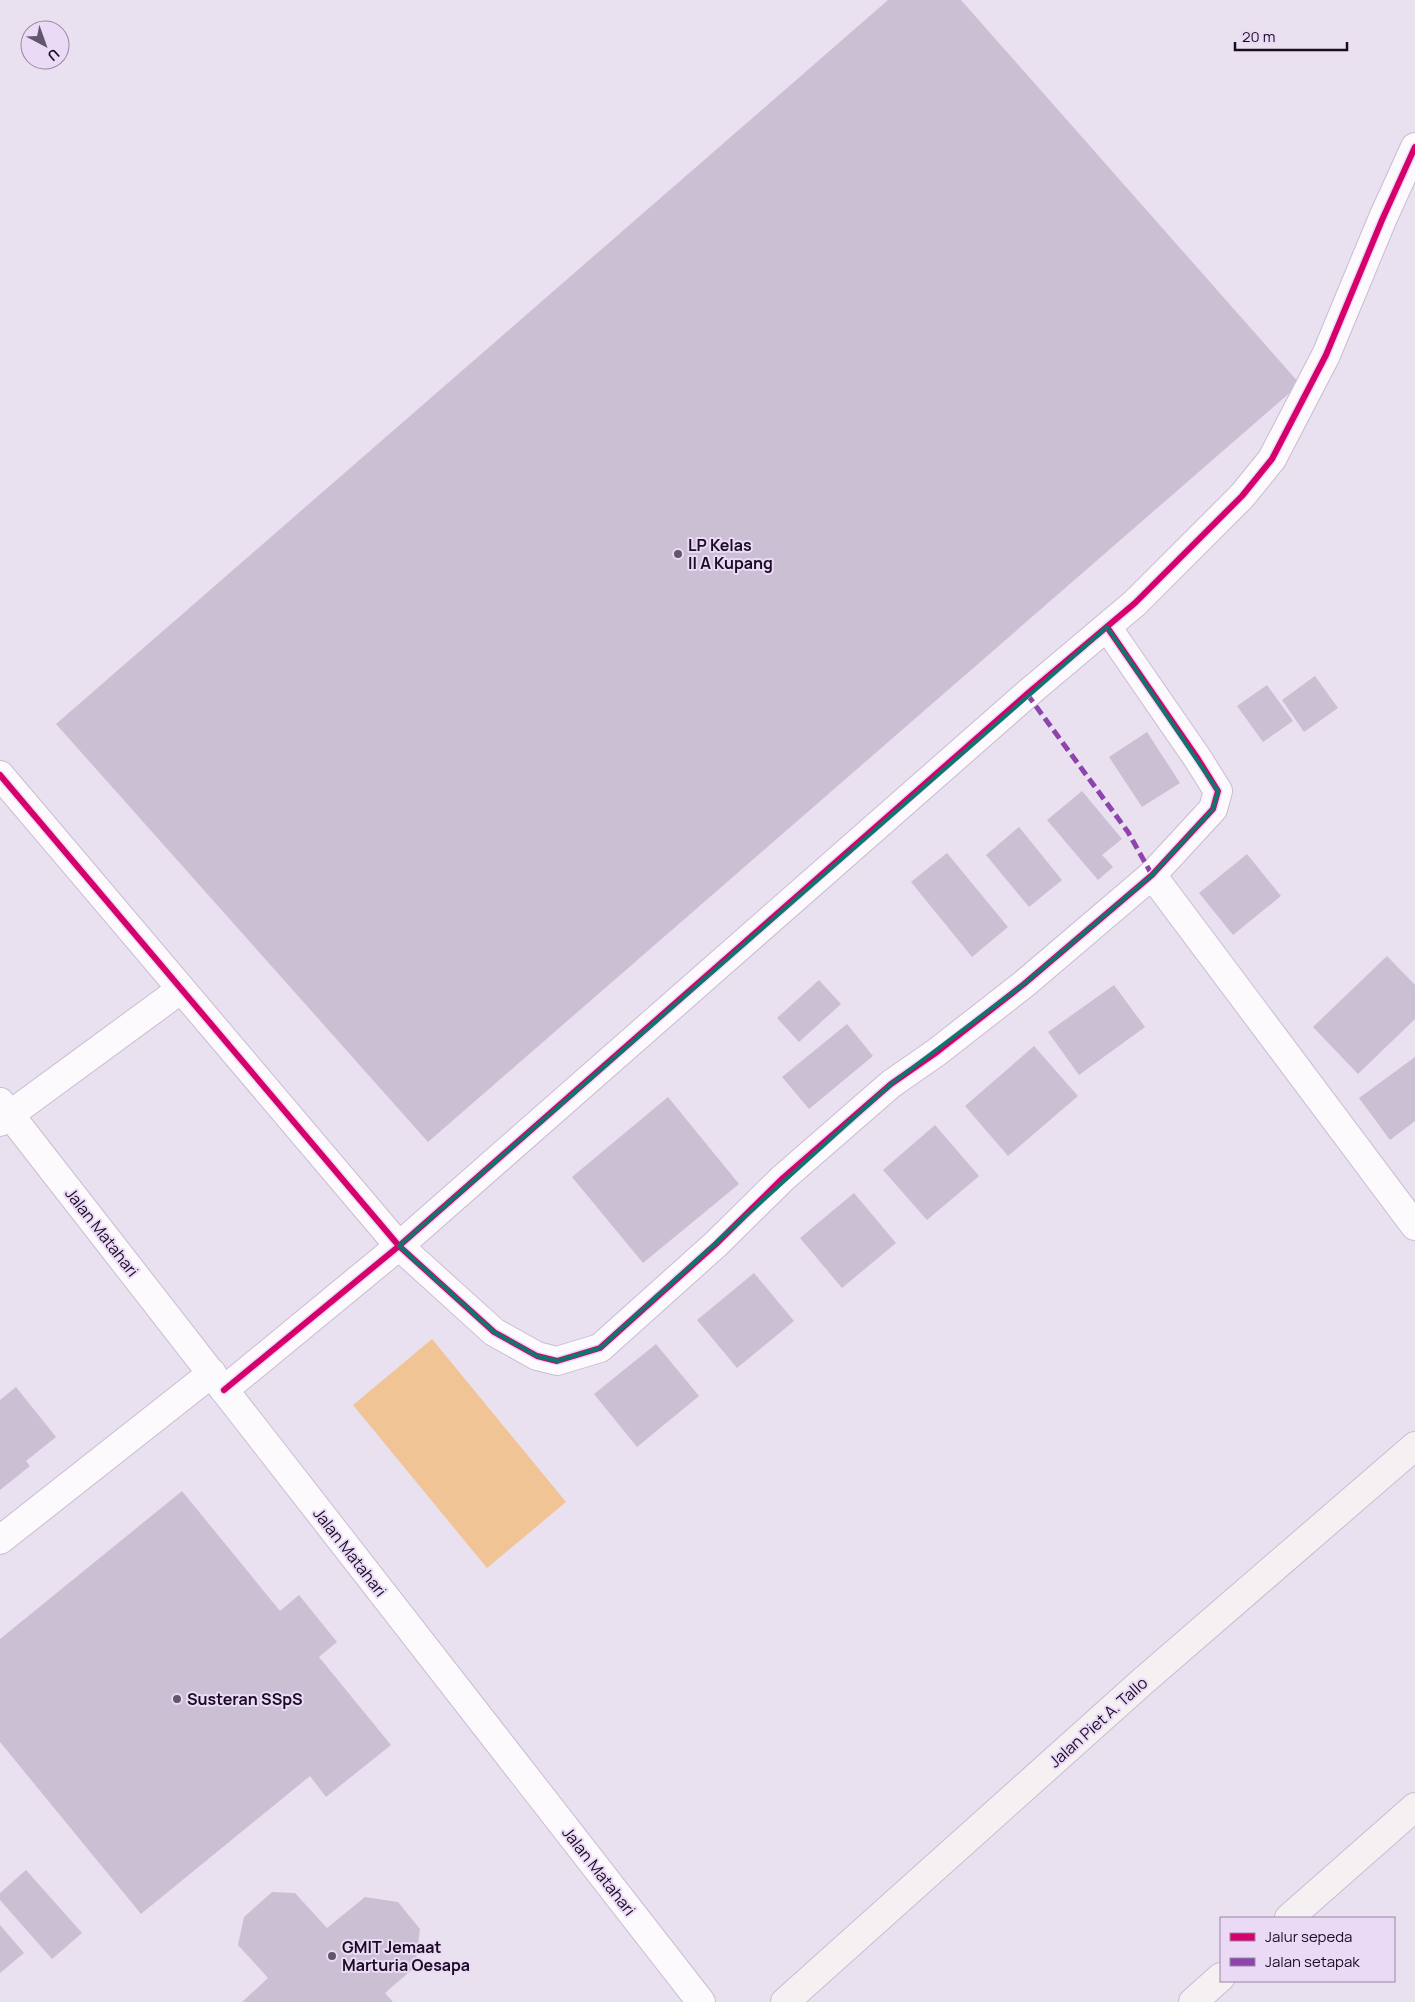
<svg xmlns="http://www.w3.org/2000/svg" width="1415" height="2002" viewBox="0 0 1415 2002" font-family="Manrope,sans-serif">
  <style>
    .green { fill: #f1c495 }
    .building { fill: #cbc0d3 }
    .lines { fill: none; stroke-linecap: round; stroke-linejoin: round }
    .street-casing { stroke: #c9bdd1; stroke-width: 30 }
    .secondary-casing { stroke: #c9bdd1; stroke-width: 30 }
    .street { stroke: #fcfafd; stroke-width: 28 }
    .secondary { stroke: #f5f1f3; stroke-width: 28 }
    .quiet { stroke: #8e44ad; stroke-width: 5; stroke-dasharray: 10 5; stroke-linecap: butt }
    .cycleway-casing { stroke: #eadaf6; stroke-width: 9 }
    .cycleway { stroke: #d6006c; stroke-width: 6 }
    .marked { fill: none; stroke: #0f766e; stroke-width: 4; stroke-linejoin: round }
    .poi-dot { fill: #63566b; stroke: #eadaf6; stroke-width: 2 }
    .labels { text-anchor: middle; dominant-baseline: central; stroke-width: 4; stroke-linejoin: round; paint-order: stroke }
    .poi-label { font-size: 16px; font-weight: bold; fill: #1b0c24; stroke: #eadaf6; text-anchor: start }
    .street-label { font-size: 16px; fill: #1b0c24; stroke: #eadaf6 }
  </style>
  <rect width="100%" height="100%" fill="#e9e0f0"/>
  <!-- green -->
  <path class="green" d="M432,1339L566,1502L487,1568L353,1405Z"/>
  <!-- building -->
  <g class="building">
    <path d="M888,0H961L1300,384L428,1142L56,724Z"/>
    <path d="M1315,676L1338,708L1304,732L1282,700Z"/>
    <path d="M1267,685L1293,721L1263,742L1237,706Z"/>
    <path d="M1147,732L1180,783L1142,807L1109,757Z"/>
    <path d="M1082,791L1122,839L1102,855L1113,867L1098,880L1047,820Z"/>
    <path d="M1019,827L1062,880L1029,907L986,855Z"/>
    <path d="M947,853L1008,927L972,957L911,882Z"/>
    <path d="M1247,854L1281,896L1233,935L1199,893Z"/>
    <path d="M1387,956L1415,985V1019L1358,1074L1313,1027Z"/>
    <path d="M819,980L841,1004L799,1042L777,1018Z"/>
    <path d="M1114,985L1145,1027L1079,1075L1048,1032Z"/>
    <path d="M847,1024L873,1056L809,1109L782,1077Z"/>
    <path d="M1034,1046L1078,1096L1008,1156L965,1106Z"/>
    <path d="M1415,1057V1121L1390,1140L1359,1098Z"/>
    <path d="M668,1097L739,1184L643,1263L572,1177Z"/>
    <path d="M935,1125L979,1176L927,1220L883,1170Z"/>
    <path d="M854,1193L896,1243L842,1288L800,1238Z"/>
    <path d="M754,1273L794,1321L737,1368L697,1320Z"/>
    <path d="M656,1344L699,1396L637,1447L594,1394Z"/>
    <path d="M16,1387L56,1437L26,1461L30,1466L0,1490V1400Z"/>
    <path d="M182,1491L280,1611L299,1595L337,1642L319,1657L391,1745L326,1797L310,1776L141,1914L0,1742V1639Z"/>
    <path d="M26,1870L82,1933L52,1959L0,1900V1893Z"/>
    <path d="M272,1892L295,1893L327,1928L365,1897L398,1902L420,1929L415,1967L385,1993L393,2002H242L268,1978L238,1945L244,1917Z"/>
    <path d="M0,1925L24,1953L0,1973Z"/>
  </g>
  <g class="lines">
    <defs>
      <g id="street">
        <path d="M0,775L399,1246L494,1332L537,1356L557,1361L600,1348L716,1244L783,1178L891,1084L937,1052L1024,984L1152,875L1213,809L1218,791L1198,759L1107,627"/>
        <path d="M1152,875L1415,1226"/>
        <path d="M0,1102L701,2002"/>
        <path d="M0,1122L180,990"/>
        <path d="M224,1390L399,1246L1027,694L1135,603L1242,496L1272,459L1326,355L1382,220L1415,147"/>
        <path d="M0,1540L212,1373"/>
      </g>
      <g id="secondary">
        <path d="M1289,1918L1415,1807"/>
        <path d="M785,2002L1142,1682L1415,1446"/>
        <path d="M1193,2002L1221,1977"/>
      </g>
    </defs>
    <!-- street casing -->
    <use href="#street" class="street-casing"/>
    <!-- secondary casing -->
    <use href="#secondary" class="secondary-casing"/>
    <!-- street -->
    <use href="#street" class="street"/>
    <!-- secondary -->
    <use href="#secondary" class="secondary"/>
    <!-- quiet -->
    <path class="quiet" d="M1027,694L1128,832L1152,875"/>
    <defs>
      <g id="cycleway">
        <path d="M0,775L399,1246L494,1332L537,1356L557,1361L600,1348L716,1244L783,1178L891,1084L937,1052L1024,984L1152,875L1213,809L1218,791L1198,759L1107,627"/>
        <path d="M224,1390L399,1246L1027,694L1135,603L1242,496L1272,459L1326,355L1382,220L1415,147"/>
      </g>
    </defs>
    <!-- cycleway casing -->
    <use href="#cycleway" class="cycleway-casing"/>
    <!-- cycleway -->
    <use href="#cycleway" class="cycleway"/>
  </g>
  <!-- marked area -->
  <path class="marked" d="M1107,627L1218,791L1213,809L1152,875L1024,984L891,1084L600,1348L557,1361L537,1356L494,1332L399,1246Z"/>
  <!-- markers -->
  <g class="poi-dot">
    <circle cx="678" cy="554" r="5"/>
    <circle cx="177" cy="1699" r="5"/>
    <circle cx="332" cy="1956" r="5"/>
  </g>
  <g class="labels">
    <!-- poi labels -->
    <g class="poi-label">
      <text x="688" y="545">LP Kelas<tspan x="688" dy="18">II A Kupang</tspan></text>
      <text x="187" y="1699">Susteran SSpS</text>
      <text x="342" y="1947">GMIT Jemaat<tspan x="342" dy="18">Marturia Oesapa</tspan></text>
    </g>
    <!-- street labels -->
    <g class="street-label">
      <text transform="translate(102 1232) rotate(52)">Jalan Matahari</text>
      <text transform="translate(350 1552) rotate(52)">Jalan Matahari</text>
      <text transform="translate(1098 1722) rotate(-42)">Jalan Piet A. Tallo</text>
      <text transform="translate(599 1871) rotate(52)">Jalan Matahari</text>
    </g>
  </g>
  <!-- legend -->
  <rect x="1220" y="1917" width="175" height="65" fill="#eadaf6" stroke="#9788a2"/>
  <rect x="1230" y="1933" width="25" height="8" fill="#d6006c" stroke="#9788a2"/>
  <text x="1265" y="1942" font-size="15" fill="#1b0c24">Jalur sepeda</text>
  <rect x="1230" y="1958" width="25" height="8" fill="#8e44ad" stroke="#9788a2"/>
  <text x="1265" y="1967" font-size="15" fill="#1b0c24">Jalan setapak</text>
  <!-- north arrow -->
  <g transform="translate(45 45) rotate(139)"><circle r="24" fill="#eadaf6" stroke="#9788a2"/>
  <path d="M0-4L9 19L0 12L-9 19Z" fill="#63566b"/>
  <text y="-8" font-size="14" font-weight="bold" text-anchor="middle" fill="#1b0c24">U</text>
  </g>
  <!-- scale -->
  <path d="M1235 42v8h112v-8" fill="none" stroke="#1b0c24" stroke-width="2.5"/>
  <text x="1242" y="42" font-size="15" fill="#1b0c24" stroke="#eadaf6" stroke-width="4" paint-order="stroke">20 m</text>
</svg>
